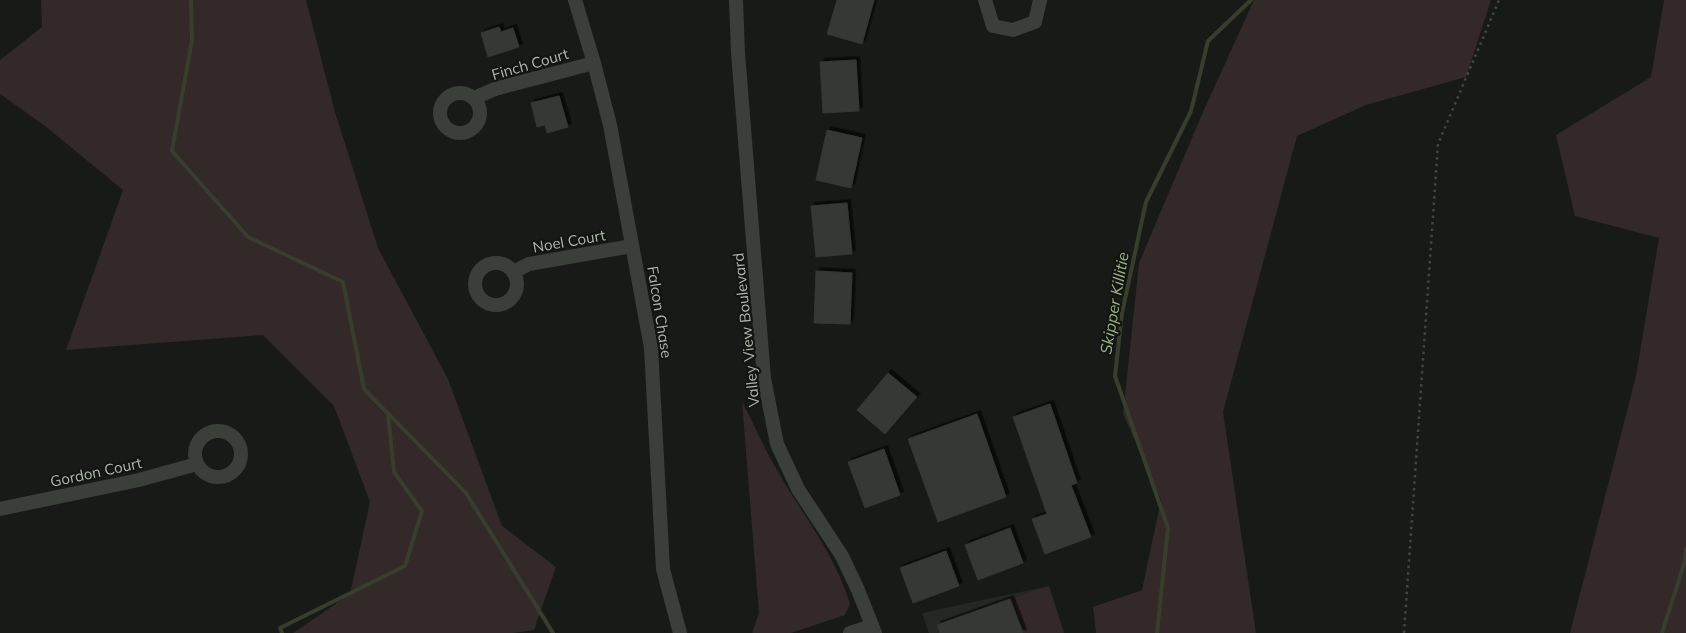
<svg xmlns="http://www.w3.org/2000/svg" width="1686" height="633" viewBox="0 0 1686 633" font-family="Mulish,sans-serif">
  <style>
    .built { fill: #242724 }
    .green { fill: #322928 }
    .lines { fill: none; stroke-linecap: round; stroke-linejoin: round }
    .stream { stroke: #373e2e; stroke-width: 4 }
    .building { fill: #363935; stroke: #323632; filter: url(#shadow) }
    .path { stroke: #41463f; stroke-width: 2.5; stroke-dasharray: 2.5 4; stroke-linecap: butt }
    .street { stroke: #3a3f39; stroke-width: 14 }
    .labels { text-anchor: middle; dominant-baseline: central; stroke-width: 4.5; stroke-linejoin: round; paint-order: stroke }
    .street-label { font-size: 15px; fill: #afb9ab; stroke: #131513 }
    .water-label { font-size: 16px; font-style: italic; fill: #9bb384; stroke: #131513 }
  </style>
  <defs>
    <filter id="shadow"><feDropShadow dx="3.5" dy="-3.5" stdDeviation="0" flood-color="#0009"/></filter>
  </defs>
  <rect width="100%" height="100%" fill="#181a18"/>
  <!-- built -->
  <path class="built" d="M1049,586L1064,633H929L922,613Z"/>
  <!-- green -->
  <g class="green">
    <path d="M41,0H306L335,112L378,248L448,379L502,526L556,567L534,630L513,633H293L350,594L370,502L334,406L263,335L66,350L123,190L45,126L0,94V60L42,27Z"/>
    <path d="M1254,0H1491L1466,77L1366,105L1297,136L1223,412L1256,633H1096L1093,607L1142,590L1161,500L1123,414L1139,263L1203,112Z"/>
    <path d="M1664,0H1686V633H1570L1636,376L1659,238L1575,216L1556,135L1651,77Z"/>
    <path d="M742,402C754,424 764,448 777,470C802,514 835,554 850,604L845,615L791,633H752L759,613Z"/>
    <path d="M1049,586L1064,633H1023L1010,599Z"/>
  </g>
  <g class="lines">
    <!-- stream -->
    <g class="stream">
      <path d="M191,0L192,40L172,151L248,237L343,282L364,389L466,493L553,633"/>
      <path d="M282,633L280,628L405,566L422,511L394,472L388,414"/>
      <path d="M1157,633L1168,528L1115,376L1122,313L1146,202L1191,111L1208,41L1251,0"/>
      <path d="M1662,633L1685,561L1686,549"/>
    </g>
  </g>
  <!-- building -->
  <g class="building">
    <path d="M837,0H874L862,44L827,34Z"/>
    <path d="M499,27L501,32L513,28L519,47L488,57L481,33Z"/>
    <path d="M856,60L859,111L823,113L820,62Z"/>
    <path d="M559,96L568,127L547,133L545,125L537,127L531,103Z"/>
    <path d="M827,130L862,138L851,188L816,180Z"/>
    <path d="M847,203L852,254L816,257L811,206Z"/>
    <path d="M816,271L852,273L850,324L814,323Z"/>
    <path d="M888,373L917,397L885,434L857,410Z"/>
    <path d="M1050,404L1077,483L1071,485L1091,537L1045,554L1032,519L1047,514L1013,417Z"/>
    <path d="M977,414L1006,497L938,522L908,439Z"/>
    <path d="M884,449L900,495L865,508L848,462Z"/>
    <path d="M1010,528L1023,563L978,580L965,545Z"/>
    <path d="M946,551L959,586L913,603L900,568Z"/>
    <path d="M1010,599L1023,633H940L937,625Z"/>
  </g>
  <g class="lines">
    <!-- path -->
    <path class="path" d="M1404,633L1438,144L1499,0"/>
    <!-- street -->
    <g class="street">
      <path d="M575,0L594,63L610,125L651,348L663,569L680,633"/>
      <path d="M736,0L738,53L764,378L777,444L798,489L842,556L858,590L875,633"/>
      <path d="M985,0L993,26L1013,30L1035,22L1040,0"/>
      <circle cx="460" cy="113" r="20"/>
      <path d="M474,98L495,89L594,63"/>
      <circle cx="496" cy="284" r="21"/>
      <path d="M513,272L529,264L632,246"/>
      <circle cx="218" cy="454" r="23"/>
      <path d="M0,509L139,480L197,464"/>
      <path d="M850,633L872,626"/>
    </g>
  </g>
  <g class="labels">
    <!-- street labels -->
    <g class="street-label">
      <text transform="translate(530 64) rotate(-16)">Finch Court</text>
      <text transform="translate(569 241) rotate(-10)">Noel Court</text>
      <text transform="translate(660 312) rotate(81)">Falcon Chase</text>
      <text transform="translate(746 330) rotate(-96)">Valley View Boulevard</text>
      <text transform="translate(96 472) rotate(-12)">Gordon Court</text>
    </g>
    <!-- water labels -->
    <g class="water-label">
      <text transform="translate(1114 303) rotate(-80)">Skipper Killitie</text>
    </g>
  </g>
</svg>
